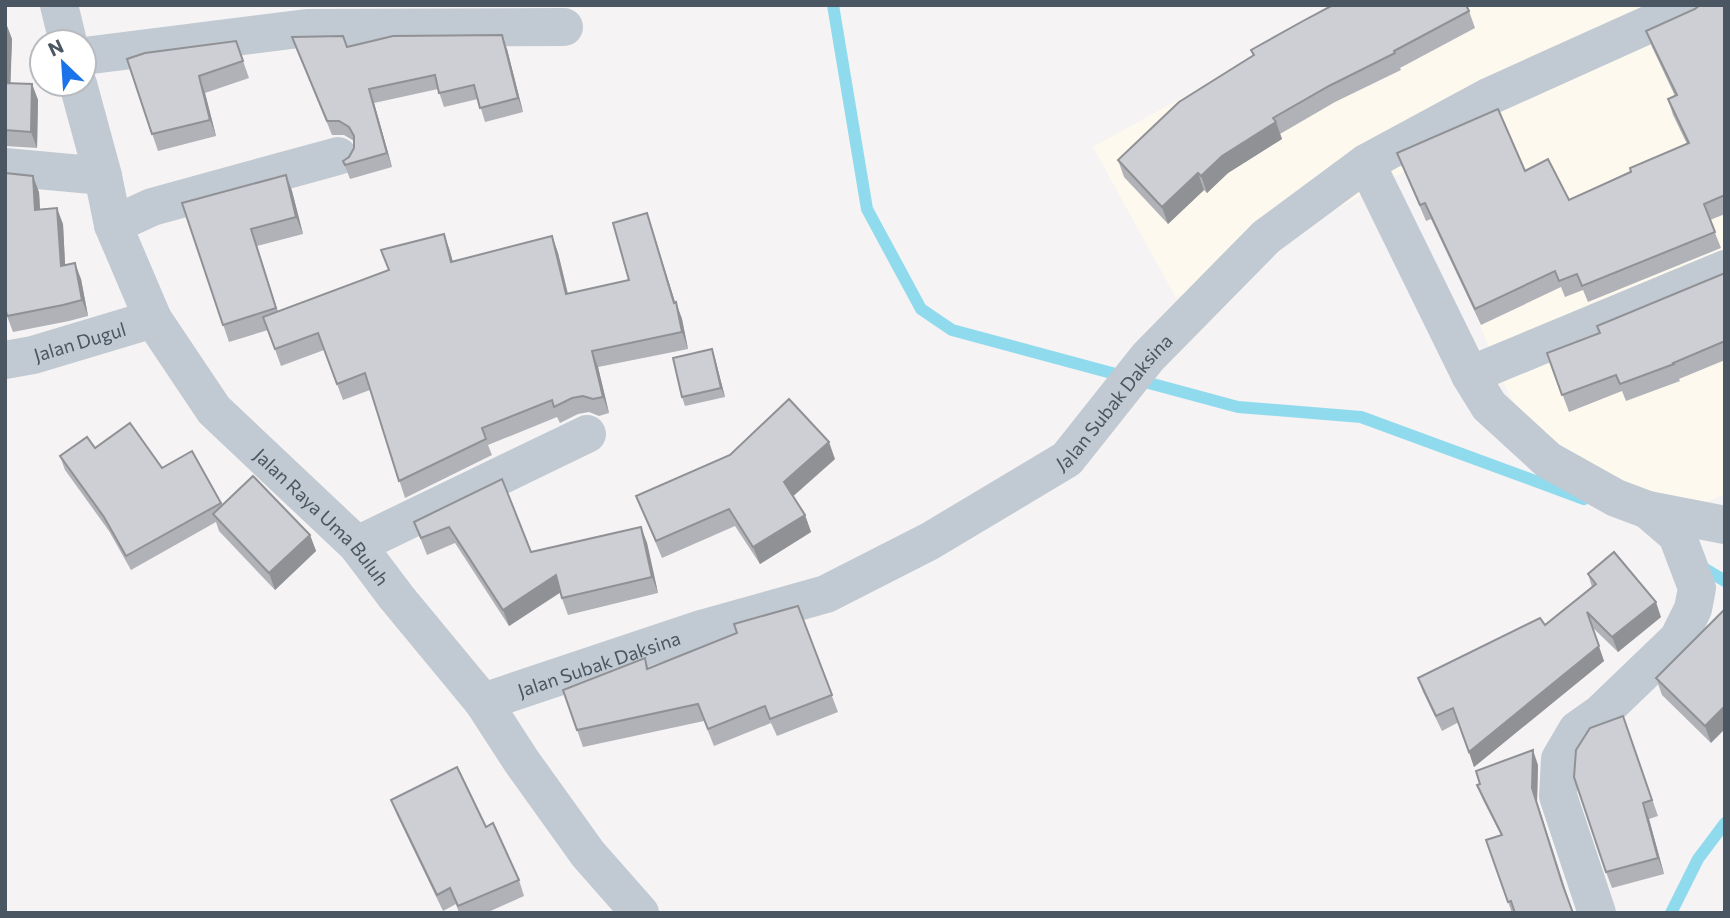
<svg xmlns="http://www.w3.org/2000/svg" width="1730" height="918" viewBox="0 0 1730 918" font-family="Commissioner,sans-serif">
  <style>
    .commercial { fill: #fdf9ef }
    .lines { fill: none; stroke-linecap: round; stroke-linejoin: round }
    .stream { stroke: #90daee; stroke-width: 12 }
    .street { stroke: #c1cad2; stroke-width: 38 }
    .wall { fill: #b0b2b7 }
    .shaded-wall { fill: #909195 }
    .building { fill: #cdcfd5; stroke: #909195; stroke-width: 2 }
    .labels { text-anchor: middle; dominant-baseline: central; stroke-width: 5; stroke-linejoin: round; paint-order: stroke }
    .street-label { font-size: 19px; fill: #4a5661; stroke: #fff }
  </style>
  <rect width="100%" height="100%" fill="#f5f3f3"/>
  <!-- commercial -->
  <path class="commercial" d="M1350,5H1725V494L1682,512L1556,483L1501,378L1416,165L1176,298L1093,147Z"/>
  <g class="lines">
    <!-- stream -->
    <g class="stream">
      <path d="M833,5L867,209L921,309L952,330L1238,407L1361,417L1584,499"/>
      <path d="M1700,566L1725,581"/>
      <path d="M1671,913L1698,859L1725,823"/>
    </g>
    <!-- street -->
    <g class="street">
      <path d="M59,5L68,42"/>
      <path d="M84,56L307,28L564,27"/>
      <path id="s1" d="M78,84L103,176L113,225L153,319L214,410L357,545L397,598L483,702L522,762L588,854L640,913"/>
      <path d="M1366,163L1470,375L1489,406L1548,460L1616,498L1648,510L1725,525"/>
      <path d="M5,167L103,176"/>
      <path d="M113,225L152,207L338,156"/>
      <path id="s2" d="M5,360L33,355L153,319"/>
      <path d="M1470,375L1725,269"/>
      <path d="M357,545L587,434"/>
      <path id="s3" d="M483,702L701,629L826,594L930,541L1067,459L1148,357L1266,237L1366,163L1490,96L1692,5"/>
      <path d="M1597,913L1558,796L1560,759L1577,730L1601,713L1678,639L1693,609L1697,588L1677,535L1648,510"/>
    </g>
  </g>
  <!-- wall -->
  <g class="wall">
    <path d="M1725,5V214L1710,220L1721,248L1588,302L1583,290L1565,297L1561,287L1481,325L1431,219L1426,221L1397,153L1525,171L1569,200L1687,144L1673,115L1668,99L1675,96L1652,47L1646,31Z"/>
    <path d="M1469,11L1475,28L1400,68L1401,70L1335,102L1280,134L1282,139L1228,173L1207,193L1204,190L1168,224L1124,177L1118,160L1253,56L1251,50Z"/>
    <path d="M5,23L12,39L10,83L32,84L38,100L37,148L5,146Z"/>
    <path d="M292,37L347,47L507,49L523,112L485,122L478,99L444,107L438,89L374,103L392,167L350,179L343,161L349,157L354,148V141L344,135H332Z"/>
    <path d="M236,41L249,78L205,93L216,136L158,151L127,59Z"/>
    <path d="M286,175L292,191L303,234L257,246L278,312L389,270L381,250L444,234L453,262L552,236L558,253L568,294L629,280L647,213L675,302L682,319L688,349L598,367L609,413L599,416L589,412L578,414L560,423L557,417L488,445L492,455L405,498L370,390L343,400L324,350L281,366L268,330L229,342L182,203Z"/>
    <path d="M39,192L40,209L63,224L65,265L81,279L88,316L69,321L13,332L7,316Z"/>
    <path d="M1725,273V360L1679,379L1680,381L1626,401L1622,391L1569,412L1547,353L1600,333Z"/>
    <path d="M712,349L725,397L685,406L682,397Z"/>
    <path d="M60,456L162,468L221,503L222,505L310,535L316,551L275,590L219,531L216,522L131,570L109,531L65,470Z"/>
    <path d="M835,459L793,496L805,515L811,532L760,564L735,526L662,558L636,496Z"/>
    <path d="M502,479L531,552L641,527L647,543L658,593L568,615L560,593L509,626L455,543L427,555L414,522Z"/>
    <path d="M1588,574L1661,617L1618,652L1592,627L1604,661L1474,767L1459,722L1442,731L1423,692L1418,678L1545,625L1592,587Z"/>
    <path d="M798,606L838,712L777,736L771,723L714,746L704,721L583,747L563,690L645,658L649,669L737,633Z"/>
    <path d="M1725,609L1711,743L1662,695L1656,678Z"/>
    <path d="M1623,716L1658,816L1649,819L1664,874L1612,888L1606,872Z"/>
    <path d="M1538,765L1537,802L1573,913H1512L1486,840L1501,835L1483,800L1477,785Z"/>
    <path d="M391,800L486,827L519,880L524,896L486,913H459L456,904L443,911L397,815Z"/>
  </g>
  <!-- shaded-wall -->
  <g class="shaded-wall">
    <path d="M6,23L12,39L10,99L5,87Z"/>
    <path d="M502,35L507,49L523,112L518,98Z"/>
    <path d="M199,76L205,93L216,136L210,120Z"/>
    <path d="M32,84L38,100L37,148L31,132Z"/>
    <path d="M369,89L374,103L392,167L387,153Z"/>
    <path d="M1276,122L1282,139L1228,173L1207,193L1201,176L1222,156Z"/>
    <path d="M1198,173L1204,190L1168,224L1162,207Z"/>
    <path d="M286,175L292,191L303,234L296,217Z"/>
    <path d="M33,176L39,192L41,226L35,210Z"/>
    <path d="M57,208L63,224L66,282L61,266Z"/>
    <path d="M647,213L679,315L676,302L682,319L688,349L682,332Z"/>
    <path d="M251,229L257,246L282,325L276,308Z"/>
    <path d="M444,234L450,251L457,278L451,262Z"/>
    <path d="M552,236L558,253L572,311L566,294Z"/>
    <path d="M75,263L81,279L88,316L82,300Z"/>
    <path d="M712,349L715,358L725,397L721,388Z"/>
    <path d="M592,351L598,367L609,413L603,397Z"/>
    <path d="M829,442L835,459L790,499L784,482Z"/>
    <path d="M805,515L811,532L760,564L753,547Z"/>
    <path d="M641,527L647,543L658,593L652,577Z"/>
    <path d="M310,535L316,551L275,590L269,573Z"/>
    <path d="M556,575L562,591L509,626L503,610Z"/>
    <path d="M1656,602L1661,617L1618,652L1612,637Z"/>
    <path d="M1587,612L1604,661L1474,767L1469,752Z"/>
    <path d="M1725,706V729L1711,743L1705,726Z"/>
    <path d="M1533,750L1538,765L1537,802L1569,900L1532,788Z"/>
    <path d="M1643,803L1649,819L1664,874L1658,858Z"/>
  </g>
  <!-- building -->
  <g class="building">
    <path d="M1333,5H1466L1469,11L1394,51L1395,53L1329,86L1273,118L1276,122L1222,156L1201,176L1198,173L1162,207L1118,160L1179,102L1254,55L1251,50L1303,21Z"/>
    <path d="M1700,5H1725V195L1704,204L1715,232L1582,286L1577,274L1559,281L1555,271L1475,309L1425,203L1420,205L1397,153L1498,109L1525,171L1548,159L1569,200L1631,172L1630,168L1689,143L1668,99L1677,95L1646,31L1695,9Z"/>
    <path d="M502,35L518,98L480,108L474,85L439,93L435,75L369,89L387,153L345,165L343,161L349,157L354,148V136L349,127L339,121H327L292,37L343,36L347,47L393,36Z"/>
    <path d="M236,41L243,61L199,76L210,120L152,134L127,59L145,53Z"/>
    <path d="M5,83L32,84L31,132L5,130Z"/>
    <path d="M5,173L33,176L35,210L57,208L61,266L75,263L82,300L63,305L7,316L5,307Z"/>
    <path d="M286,175L296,217L251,229L276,308L223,325L182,203Z"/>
    <path d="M647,213L674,303L676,302L682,332L592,351L603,397L593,399L583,396L572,398L554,407L552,400L482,428L486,439L399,481L365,373L337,384L318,333L275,349L263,317L389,270L381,250L444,234L451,262L552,236L566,294L629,280L613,223Z"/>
    <path d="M1725,273V341L1673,363L1674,364L1620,384L1616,375L1562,395L1547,353L1600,333L1597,326Z"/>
    <path d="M712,349L721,388L682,397L673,358Z"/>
    <path d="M789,399L829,442L784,482L805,515L753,547L729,509L656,541L636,496L730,455Z"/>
    <path d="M130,423L162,468L192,451L221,503L126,556L104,517L60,456L87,437L95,448Z"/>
    <path d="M253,476L310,535L269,573L213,514Z"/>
    <path d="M502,479L531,552L641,527L652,577L562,598L556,575L503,610L449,527L421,538L414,522Z"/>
    <path d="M1614,552L1656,602L1612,637L1587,612L1599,646L1469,752L1453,708L1436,716L1418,678L1540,618L1545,625L1596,584L1588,574Z"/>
    <path d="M798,606L832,695L770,719L765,706L708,729L698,704L577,730L563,690L645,658L647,669L737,633L734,624Z"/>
    <path d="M1725,609V706L1705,726L1656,678Z"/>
    <path d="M1623,716L1652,800L1643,803L1658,858L1606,872L1574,777L1576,750L1590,728Z"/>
    <path d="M1533,750L1532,788L1563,886L1573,913H1515L1511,901L1508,902L1486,840L1502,835L1477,785L1480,784L1476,771Z"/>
    <path d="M457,767L486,827L493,823L519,880L458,906L450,888L437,895L391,800Z"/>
  </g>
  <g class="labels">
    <!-- street labels -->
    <g class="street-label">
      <text stroke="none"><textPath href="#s2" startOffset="77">Jalan Dugul</textPath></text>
      <text stroke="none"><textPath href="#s3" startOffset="710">Jalan Subak Daksina</textPath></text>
      <text stroke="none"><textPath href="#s1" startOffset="509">Jalan Raya Uma Buluh</textPath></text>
      <text stroke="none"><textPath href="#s3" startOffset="122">Jalan Subak Daksina</textPath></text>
    </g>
  </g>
  <!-- border -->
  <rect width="1730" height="918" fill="none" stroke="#4a5661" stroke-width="14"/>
  <!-- north arrow -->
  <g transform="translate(63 63) rotate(335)"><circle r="33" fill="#ffffff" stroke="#b7bbc0" stroke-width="2"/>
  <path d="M0-5L12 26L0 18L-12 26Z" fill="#1a73e8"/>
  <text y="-10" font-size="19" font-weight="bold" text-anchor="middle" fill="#4a5661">N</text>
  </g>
</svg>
